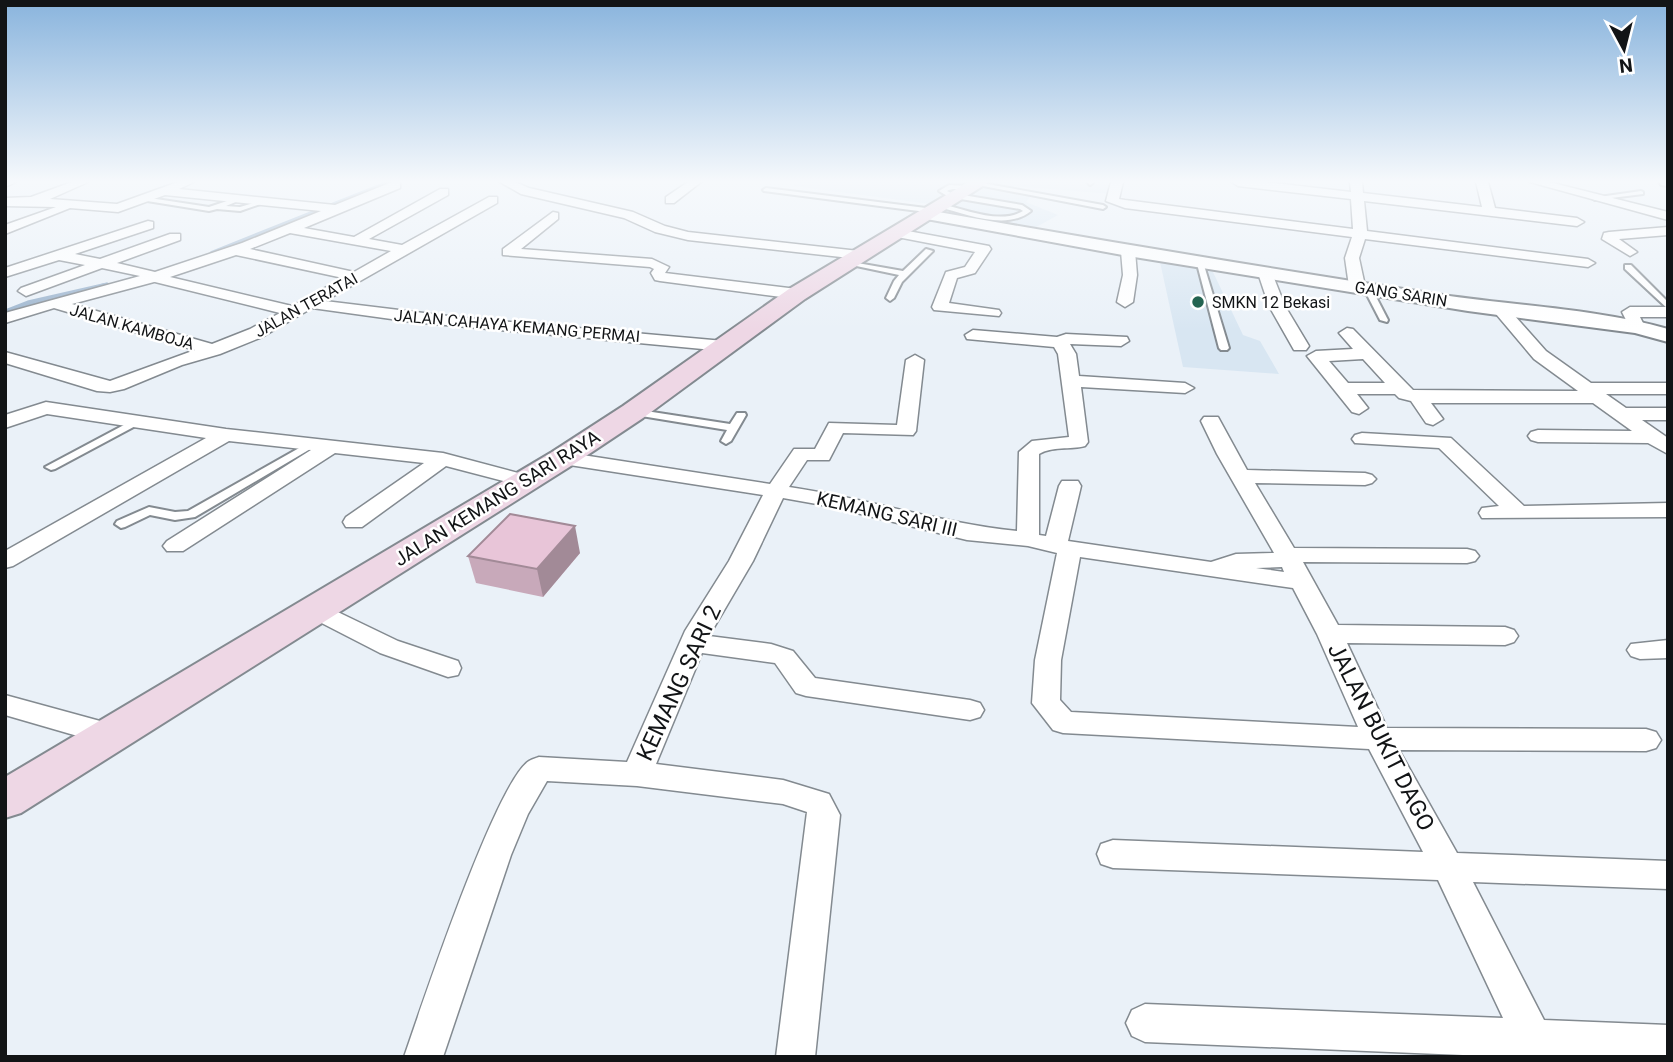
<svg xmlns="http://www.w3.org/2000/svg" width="1673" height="1062" viewBox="0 0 1673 1062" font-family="Roboto,sans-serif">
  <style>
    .built { fill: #d8e6f2 }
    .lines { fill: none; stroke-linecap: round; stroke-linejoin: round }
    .stream-far1 { stroke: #9ab3cd; stroke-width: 4.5 }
    .stream { stroke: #9ab3cd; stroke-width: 5 }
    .service-casing { stroke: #838a90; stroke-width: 4 }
    .minor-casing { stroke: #838a90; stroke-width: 3 }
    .tertiary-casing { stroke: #838a90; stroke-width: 4 }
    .secondary-casing { stroke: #838a90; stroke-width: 4 }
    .service { fill: #fff; fill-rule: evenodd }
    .minor { fill: #fff; fill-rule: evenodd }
    .tertiary { fill: #fff; fill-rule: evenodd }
    .secondary { fill: #eed7e5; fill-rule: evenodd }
    .wall { fill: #c8a9ba }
    .shaded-wall { fill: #a28a97 }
    .building { fill: #e8c5d8; stroke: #a28a97; stroke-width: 2 }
    .poi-dot { fill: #246451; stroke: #fff; stroke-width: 2.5 }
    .labels { text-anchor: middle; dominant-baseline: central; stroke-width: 5; stroke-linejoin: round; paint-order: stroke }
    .far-street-label { font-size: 16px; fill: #121416; stroke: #fff }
    .far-poi-label { font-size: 16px; fill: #121416; stroke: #fff; text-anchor: start }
    .street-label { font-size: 19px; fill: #121416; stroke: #fff }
    .near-street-label { font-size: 23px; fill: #121416; stroke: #fff }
  </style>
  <rect width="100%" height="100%" fill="#eaf1f8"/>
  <!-- built -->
  <g class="built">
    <path d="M799,182H1112V194L1014,186L1013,191L1032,195L1026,202L1058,215L1022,235L914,215L930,204L794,186Z"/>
    <path d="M1160,262L1212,270L1243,335L1260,341L1279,374L1183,367Z"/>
  </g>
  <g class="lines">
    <!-- stream-far1 -->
    <g class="stream-far1">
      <path d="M212,253L390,182"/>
      <path d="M102,286L107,285"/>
    </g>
    <!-- stream -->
    <path class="stream" d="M5,312L28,303L107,285"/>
    <defs>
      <g id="service">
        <path d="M976,182L1103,205L1106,207L1103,209L978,185L975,183Z"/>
        <path d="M1087,182H1093V183L1090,185Z"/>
        <path d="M949,185L970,186L973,188C966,193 955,186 947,191L951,193L1022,205L1031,211C1007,231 966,214 939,207V205L941,204C965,209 1000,225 1023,211L1020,209L949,197L939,191Z"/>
        <path d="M766,188L934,209L937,211L934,213L764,191L763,190Z"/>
        <path d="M1641,191L1643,192V194L1595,200L1592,198Z"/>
        <path d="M143,197L209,207L236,198L239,200L238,201L226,206L240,207L263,200L266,202L240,211L217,209L209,211L141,200V198Z"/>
        <path d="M926,249L933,251L902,282L894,298L890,301L886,298L894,281L899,275L842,263L846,261L903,271Z"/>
        <path d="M1196,260L1203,262L1229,348L1227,350H1221L1219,348Z"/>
        <path d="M1625,265H1631L1668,302V309L1625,269Z"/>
        <path d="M1365,287L1372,289L1388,320L1387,322L1380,320L1364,289Z"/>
        <path d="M633,409L730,424L737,413H745L746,415L731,441L726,444L721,441L727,430L629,414L628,412Z"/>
        <path d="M137,418L141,419V423L55,469L51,470L45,467Z"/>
        <path d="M308,443L312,444L313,446L312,448L195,517L175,520L150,515L125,527L121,528L115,524L117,521L149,507L175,512L188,511Z"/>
      </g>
      <g id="minor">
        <path d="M5,182H16L5,187Z"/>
        <path d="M72,182H88L50,199L117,204L178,182H194L179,189L335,205L392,182H400V188L304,228L354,237L440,189H448V195L369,239L402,245L489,197H497V203L325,301L465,318L724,341L733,346L724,351L413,322L312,308L262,337L220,354L182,365L124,389L110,392L97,391L5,363V352L110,381L195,350L54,308L5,323V313L140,276L102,268L26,296L18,291L21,288L85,265L59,260L5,277V268L148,221L153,222V228L75,254L100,259L170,234H180V240L117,263L155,272L242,243L321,211L165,195L118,212L70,208L5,234V225L56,207L5,206V198L31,197ZM290,233L391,251L354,272L250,249ZM236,255L343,278L292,306L170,277ZM154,282H155L280,313L250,329L212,344L72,304Z"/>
        <path d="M500,182H515L529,188L633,212L665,226L688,232L859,251L866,255L859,259L688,240L655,232L624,218L521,194Z"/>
        <path d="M688,182H701L674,203H666V197Z"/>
        <path d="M1111,182H1123L1119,199L1125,200L1353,229L1351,199L1238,186L1232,182H1265L1351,192L1350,182H1362L1363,193L1482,207L1476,182H1488L1495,208L1577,218L1584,222L1577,226L1364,201L1367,231L1588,259L1595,263L1588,267L1365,239L1359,258L1365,286L1357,291L1349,286L1345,258L1352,237L1125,208L1106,201Z"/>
        <path d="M1530,182H1549L1668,212V220Z"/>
        <path d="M553,212L558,213V219L521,249L652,259L669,267L665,273L797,289L805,294L797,299L660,281L655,280L651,273L654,269L650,267L503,255V249Z"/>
        <path d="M1668,227V235L1619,239L1637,252L1630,256L1602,239L1604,233L1609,232Z"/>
        <path d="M897,229L989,246L991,249L975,273L957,278L949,303L999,310L1001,313L999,316L934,310L932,307L946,272L965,267L975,252L892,236L890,233Z"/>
        <path d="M1128,247L1135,251L1137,275L1133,302L1125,307L1117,302L1123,275L1121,251Z"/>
        <path d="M1265,269L1272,273L1285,306L1309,346L1306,350H1294L1269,306L1258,273Z"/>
        <path d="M1499,303L1505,305L1546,351L1591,383H1668V394H1606L1626,408H1668V420H1642L1668,438V454L1648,443L1538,442L1531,440L1528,436L1531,432L1538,430L1632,431L1593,403H1431L1443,419L1433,425L1426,423L1411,401L1399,398L1395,394H1357L1368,408L1359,414L1352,412L1307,356L1316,351L1353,349L1339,333L1347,328L1353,329L1413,390L1578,391L1534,359L1491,308ZM1363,359L1385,383H1348L1329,361Z"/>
        <path d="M1630,307H1668V317H1640L1645,327L1637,332L1631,330L1622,312Z"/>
        <path d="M973,330L1057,337L1066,334L1127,337L1129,341L1121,346L1070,344L1076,354L1079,376L1185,383L1194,388L1185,393L1081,387L1088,442L1085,446C1070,450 1052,446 1039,454V535L1046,536L1059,486L1062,481H1078L1081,486L1068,541L1211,562L1236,554L1274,553L1217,454L1201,421L1204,417H1218L1247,470L1365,473L1372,475L1376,479L1372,483L1365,485L1255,483L1294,548L1467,549L1475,551L1479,556L1475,561L1467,563L1303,562L1338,625L1505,627L1514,630L1518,636L1514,642L1505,645L1347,643L1387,728L1646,729L1656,732L1661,740L1656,748L1646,751L1399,750L1457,853L1668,861V889L1473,882L1544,1020L1668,1025V1057H1511L1145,1042L1132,1036L1126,1023L1132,1010L1145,1004L1503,1018L1438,880L1113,868L1101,864L1097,854L1101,844L1113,840L1423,852L1369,749L1063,733L1053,730L1032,703L1035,660L1057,553L1028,546L967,540L828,506L783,498L753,561L709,636L771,644L793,651L815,678L970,700L980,703L984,710L980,717L970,720L806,696L796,693L775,663L702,653L656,764L783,780L829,794L840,815L815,1057H776L807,812L783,804L637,786L547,781L528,814L511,855L443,1057H404C421,1008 496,782 529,761C532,759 536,758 539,757L627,762L685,631L729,561L763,495L563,464L556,462L553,458L556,454L563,452L770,484L794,449H815L829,423L897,425L906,360L915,355L924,360L916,431L913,435L843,433L829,460H807L789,487C866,498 939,523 1017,531L1019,452L1032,441L1069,437L1058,354L1054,347L967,339L965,335ZM1080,557L1293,588L1317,634L1358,727L1071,712L1060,700L1061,660ZM1282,567L1284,572L1256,568Z"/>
        <path d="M46,402L226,429L443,453L533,477L537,481L533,485L526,487L446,466L362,527H346L343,522L346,517L424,463L335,453L183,551H167L163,546L167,541L311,450L229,441L13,566L5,568V551L206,438L47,414L5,428V415Z"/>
        <path d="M1362,433L1451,438L1524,506L1668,503V517L1482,518L1479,513L1482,508L1499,506L1439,448L1355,443L1352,439L1355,435Z"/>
        <path d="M317,602L398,641L458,661L461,668L458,675L448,677L380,653L308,616L304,610L308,604Z"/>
        <path d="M1668,640V658L1640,659L1631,656L1627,650L1631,644Z"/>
        <path d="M5,695L122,727L127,735L122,743L112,746L5,715Z"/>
      </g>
      <g id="tertiary">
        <path d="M1659,182H1668V186L1661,185Z"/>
        <path d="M927,210C1097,240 1266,268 1436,294C1513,306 1593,308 1668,329V342L1635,333L1468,311L1128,256L921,218L919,215Z"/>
      </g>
      <path id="secondary" d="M968,182H989L805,299L643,418L574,464L21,813L5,818V777L552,452L623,406L789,289Z"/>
    </defs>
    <!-- service casing -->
    <use href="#service" class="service-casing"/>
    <!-- minor casing -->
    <use href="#minor" class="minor-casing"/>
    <!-- tertiary casing -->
    <use href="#tertiary" class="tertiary-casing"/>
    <!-- secondary casing -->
    <use href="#secondary" class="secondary-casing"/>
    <!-- service -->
    <use href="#service" class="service"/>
    <!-- minor -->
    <use href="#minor" class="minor"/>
    <!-- tertiary -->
    <use href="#tertiary" class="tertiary"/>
    <!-- secondary -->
    <use href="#secondary" class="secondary"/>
  </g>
  <!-- wall -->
  <path class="wall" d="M580,553L543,597L476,583L468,556Z"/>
  <!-- shaded-wall -->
  <path class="shaded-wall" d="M575,526L580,553L543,597L537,569Z"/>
  <!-- building -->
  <path class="building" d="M510,514L575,526L537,569L468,556Z"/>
  <!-- sky -->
  <linearGradient id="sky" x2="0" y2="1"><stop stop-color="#89b4dd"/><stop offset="0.55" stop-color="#f6f9fc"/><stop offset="1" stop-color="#f6f9fc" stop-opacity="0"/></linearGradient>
  <rect width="1673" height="330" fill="url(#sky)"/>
  <!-- markers -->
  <circle class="poi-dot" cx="1198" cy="302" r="7"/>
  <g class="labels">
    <!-- far-street labels -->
    <g class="far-street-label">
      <text transform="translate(1401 294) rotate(9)">GANG SARIN</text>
      <text transform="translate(306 305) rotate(-29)">JALAN TERATAI</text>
      <text transform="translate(517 326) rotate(5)">JALAN CAHAYA KEMANG PERMAI</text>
      <text transform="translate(132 327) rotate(16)">JALAN KAMBOJA</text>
    </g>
    <!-- far-poi labels -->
    <g class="far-poi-label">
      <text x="1212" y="302">SMKN 12 Bekasi</text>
    </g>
    <!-- street labels -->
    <g class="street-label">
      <text transform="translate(497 498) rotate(-32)">JALAN KEMANG SARI RAYA</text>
      <text transform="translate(887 514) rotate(13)">KEMANG SARI III</text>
    </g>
    <!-- near-street labels -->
    <g class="near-street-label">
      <text transform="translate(679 683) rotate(-65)">KEMANG SARI 2</text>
      <text transform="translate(1381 737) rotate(63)">JALAN BUKIT DAGO</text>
    </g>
  </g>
  <!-- border -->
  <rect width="1673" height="1062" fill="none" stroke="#121416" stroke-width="14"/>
  <!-- north arrow -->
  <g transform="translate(1624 49) rotate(173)" stroke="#ffffff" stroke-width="5" paint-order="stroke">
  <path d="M0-5L12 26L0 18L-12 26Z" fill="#121416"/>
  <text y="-10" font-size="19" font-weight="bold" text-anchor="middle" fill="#121416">N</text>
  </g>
</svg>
